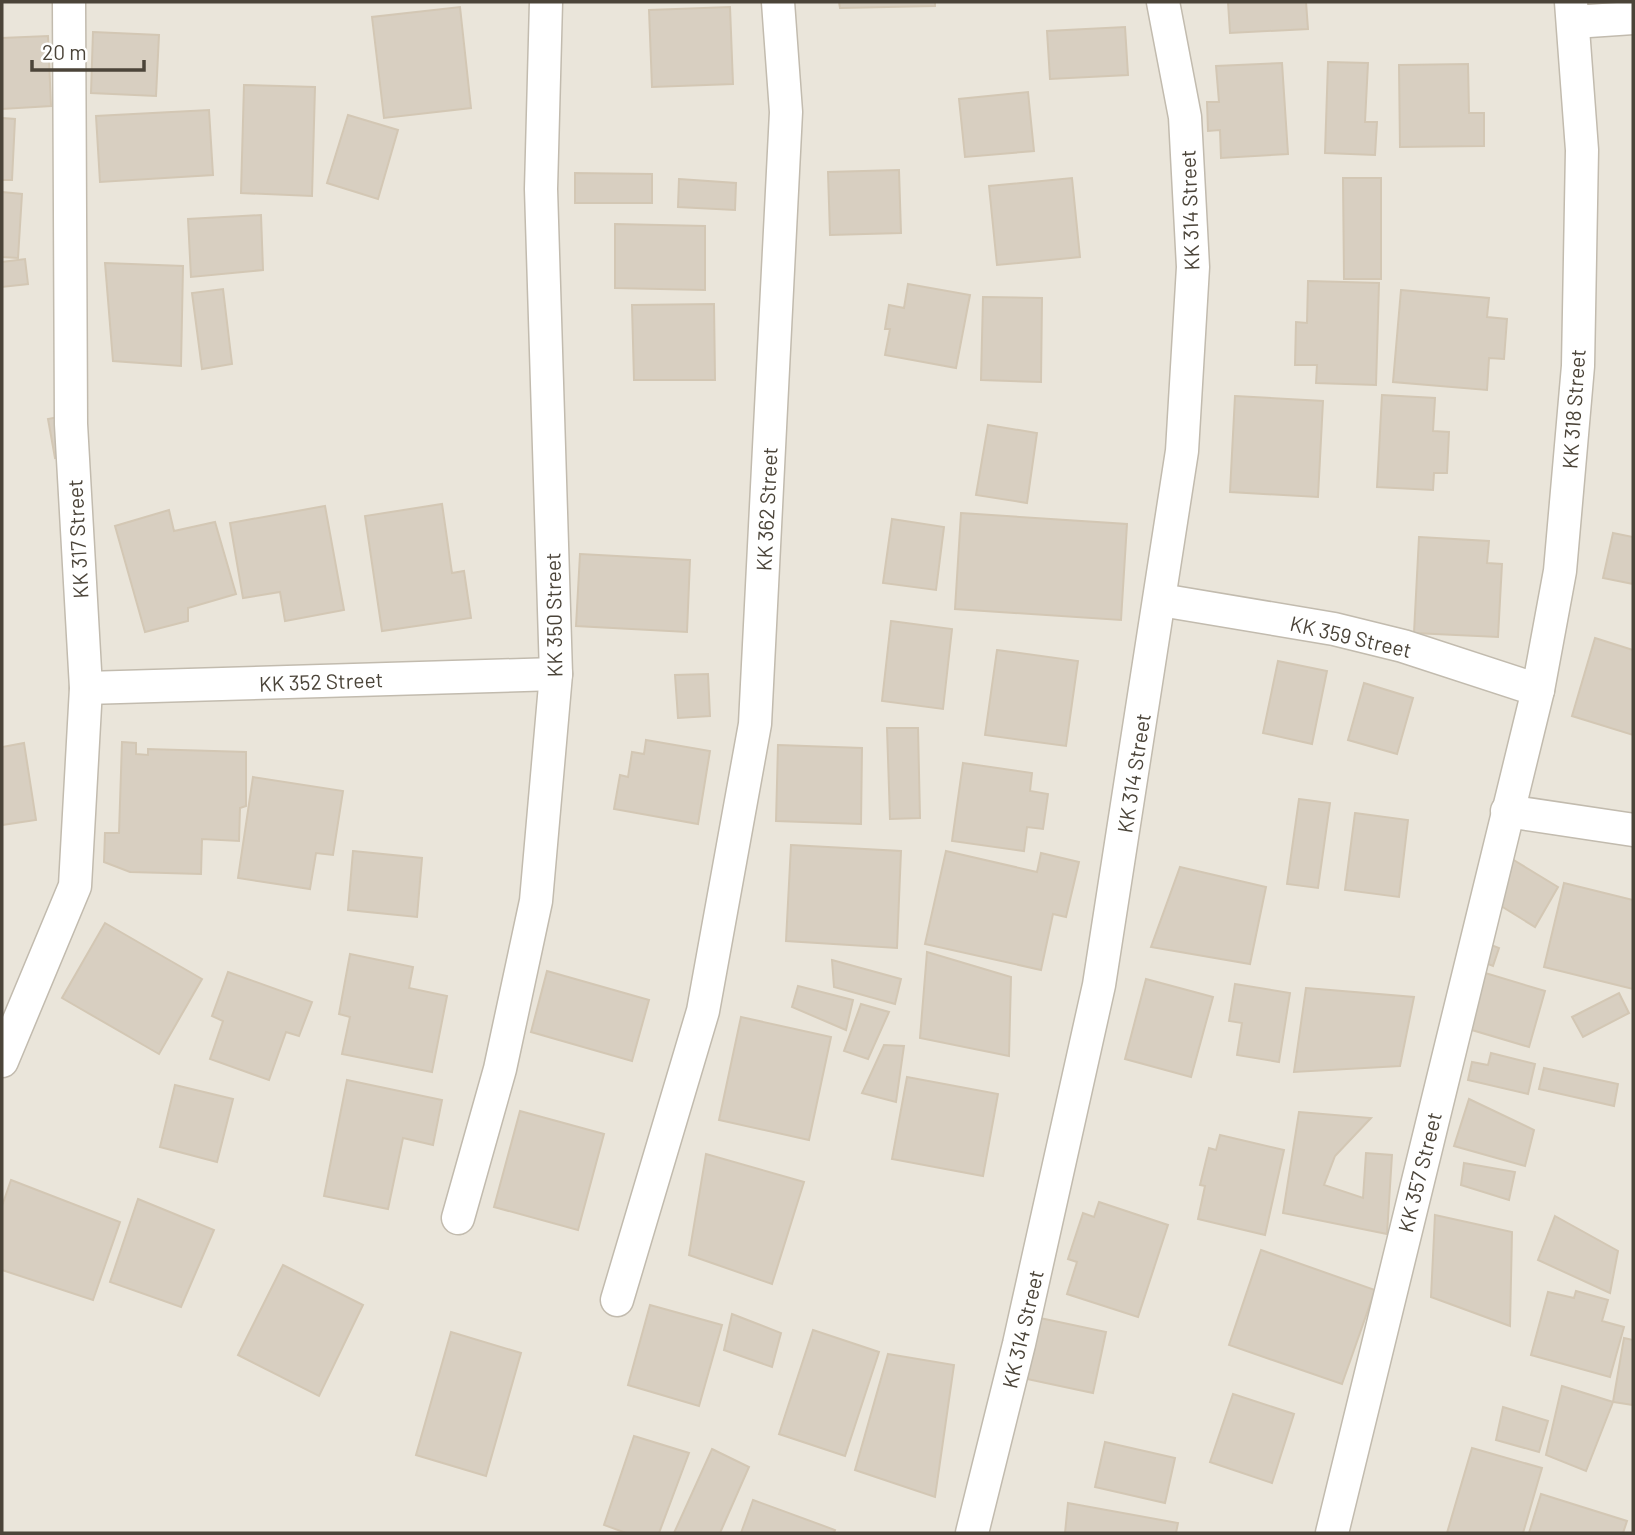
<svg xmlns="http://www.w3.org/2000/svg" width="1635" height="1535" viewBox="0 0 1635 1535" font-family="Barlow,sans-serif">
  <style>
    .residential { fill: #eae5da }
    .building { fill: #d8cfc1; stroke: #d3c7b4; stroke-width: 2 }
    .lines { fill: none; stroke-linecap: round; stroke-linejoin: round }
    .street-casing { stroke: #c2bbae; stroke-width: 35 }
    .street { stroke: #fff; stroke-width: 32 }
    .labels { text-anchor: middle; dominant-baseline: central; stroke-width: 6; stroke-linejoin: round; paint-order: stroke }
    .street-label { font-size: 21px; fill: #4b4439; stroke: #fff }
  </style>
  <rect width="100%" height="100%" fill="#f6f3ec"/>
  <!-- residential -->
  <rect class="residential" x="2" y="2" width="1631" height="1531"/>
  <!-- building -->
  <g class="building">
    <path d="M839,2H935V6L840,8Z"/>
    <path d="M1228,2H1306L1308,29L1230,33Z"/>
    <path d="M460,7L471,108L384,118L372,17Z"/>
    <path d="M730,7L733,84L652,87L649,10Z"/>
    <path d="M1125,27L1128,75L1050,79L1047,31Z"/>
    <path d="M93,32L159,35L156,96L91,93Z"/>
    <path d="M48,36L51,106L2,109V38Z"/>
    <path d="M1328,62L1368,63L1365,122H1377L1375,155L1325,153Z"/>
    <path d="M1282,63L1288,154L1221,158L1220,130L1208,131L1207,102H1219L1216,66Z"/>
    <path d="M1468,64L1469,113H1484V146L1400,147L1399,65Z"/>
    <path d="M244,85L315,87L312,196L241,193Z"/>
    <path d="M1028,92L1034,151L965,157L959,99Z"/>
    <path d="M209,110L213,175L100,182L96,116Z"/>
    <path d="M348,115L398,130L378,199L327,183Z"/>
    <path d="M2,118L15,119L12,180H2Z"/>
    <path d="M899,170L901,233L830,235L828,172Z"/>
    <path d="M575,173L652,174V203H575Z"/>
    <path d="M1072,178L1080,257L997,265L989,186Z"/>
    <path d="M1343,178H1381V279H1344Z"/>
    <path d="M679,179L736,183L735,210L678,207Z"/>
    <path d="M2,192L22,194L18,258L2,257Z"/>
    <path d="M261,215L263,270L191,277L188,219Z"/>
    <path d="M615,224L705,226V290L615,288Z"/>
    <path d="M25,259L28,284L2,287V262Z"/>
    <path d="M105,263L183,266L181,366L113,361Z"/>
    <path d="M1308,281L1379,283L1376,385L1316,383L1317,365H1295L1296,322L1307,323Z"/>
    <path d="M908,284L970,295L956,368L885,355L890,329H885L889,305L904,308Z"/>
    <path d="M223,289L232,364L202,369L192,293Z"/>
    <path d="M1401,290L1489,298L1487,317L1507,319L1504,359L1489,358L1487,390L1393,382Z"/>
    <path d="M983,297L1042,298L1041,382L981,380Z"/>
    <path d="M714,304L715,380H634L632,305Z"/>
    <path d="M1382,395L1435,398L1433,431L1449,432L1447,473H1434L1433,490L1377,487Z"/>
    <path d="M1235,396L1323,401L1318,497L1230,492Z"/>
    <path d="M69,415L77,453L55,458L48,419Z"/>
    <path d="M988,425L1037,433L1027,503L976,495Z"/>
    <path d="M442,504L452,573L464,571L471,618L382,631L365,516Z"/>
    <path d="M325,506L344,610L285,621L280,592L243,598L230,523Z"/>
    <path d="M169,510L174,531L215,522L236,594L188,608V621L145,632L115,526Z"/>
    <path d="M961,513L1127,524L1121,620L955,609Z"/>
    <path d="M892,519L944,527L936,590L883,583Z"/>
    <path d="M1613,533L1633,537V584L1603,578Z"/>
    <path d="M1419,537L1489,541L1487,563L1502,564L1498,637L1414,633Z"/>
    <path d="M580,554L690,560L687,632L576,626Z"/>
    <path d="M891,621L952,629L943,709L882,701Z"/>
    <path d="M1595,638L1633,650V735L1572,716Z"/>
    <path d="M997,650L1078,661L1066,746L985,735Z"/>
    <path d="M1278,661L1327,671L1312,744L1263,733Z"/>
    <path d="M708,674L710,716L678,718L675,675Z"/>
    <path d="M1364,683L1413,698L1397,754L1348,740Z"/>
    <path d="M887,728H918L920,818L890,819Z"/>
    <path d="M646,740L710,751L698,824L614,809L620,775L628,777L632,752L644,754Z"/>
    <path d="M122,742L136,743V754L148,755V749L246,752V806L240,808L239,841L202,839L201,874L130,872L104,862L105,833H119Z"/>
    <path d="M24,743L36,820L2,825V747Z"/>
    <path d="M778,745L862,748L861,824L776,821Z"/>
    <path d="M963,763L1032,773L1030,791L1048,794L1043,829L1027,827L1024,851L952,841Z"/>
    <path d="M253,777L343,791L333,855L316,853L310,889L238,878Z"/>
    <path d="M1299,799L1330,803L1318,888L1287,884Z"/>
    <path d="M1355,813L1408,820L1399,897L1345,890Z"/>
    <path d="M791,845L901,851L897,948L786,941Z"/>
    <path d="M353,851L422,858L417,917L348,910Z"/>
    <path d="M946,851L1037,872L1041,853L1079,862L1066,917L1053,914L1041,970L925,944Z"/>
    <path d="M1512,859L1558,887L1535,927L1488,898Z"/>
    <path d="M1180,867L1266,887L1250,964L1151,947Z"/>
    <path d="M1564,883L1633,900V989L1544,967Z"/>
    <path d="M105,923L202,979L159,1054L62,998Z"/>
    <path d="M1471,937L1499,948L1493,966L1465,955Z"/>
    <path d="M927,952L1011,977L1009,1056L920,1038Z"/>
    <path d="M350,954L413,967L409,988L447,996L432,1072L342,1054L350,1017L339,1014Z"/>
    <path d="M832,960L901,979L895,1004L834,987Z"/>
    <path d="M1472,969L1545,991L1529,1047L1455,1025Z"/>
    <path d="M547,971L649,1000L632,1061L531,1032Z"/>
    <path d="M228,972L312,1002L299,1036L286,1032L269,1080L210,1059L223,1021L212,1016Z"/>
    <path d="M1146,979L1213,997L1191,1077L1125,1059Z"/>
    <path d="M1235,984L1290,993L1279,1062L1237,1055L1242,1023L1229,1021Z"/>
    <path d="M798,986L853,1000L846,1030L792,1007Z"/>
    <path d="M1306,988L1414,997L1400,1066L1294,1072Z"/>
    <path d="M1619,993L1629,1013L1583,1037L1572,1017Z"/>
    <path d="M861,1004L889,1012L868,1059L844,1051Z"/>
    <path d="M741,1017L831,1037L809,1140L719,1120Z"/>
    <path d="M884,1045L904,1046L896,1102L862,1093Z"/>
    <path d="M1491,1053L1535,1064L1528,1094L1468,1080L1472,1062L1488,1065Z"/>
    <path d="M1544,1068L1618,1084L1614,1106L1539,1089Z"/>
    <path d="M907,1077L998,1094L983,1176L892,1159Z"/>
    <path d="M347,1080L442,1100L433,1145L403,1138L388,1209L324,1196Z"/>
    <path d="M175,1085L233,1099L217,1162L160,1147Z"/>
    <path d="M1469,1099L1534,1130L1525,1166L1454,1146Z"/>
    <path d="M520,1111L604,1134L578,1230L494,1207Z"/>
    <path d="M1299,1112L1371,1118L1335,1156L1324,1185L1363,1198L1366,1153L1392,1155L1387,1234L1283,1213Z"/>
    <path d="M1220,1135L1284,1150L1265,1235L1198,1219L1205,1186L1200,1185L1209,1148L1216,1150Z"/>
    <path d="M706,1154L804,1182L772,1284L689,1255Z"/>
    <path d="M1464,1163L1515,1172L1509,1200L1461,1185Z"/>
    <path d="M11,1180L120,1222L93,1300L2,1270V1206Z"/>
    <path d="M138,1199L214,1230L181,1307L110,1282Z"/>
    <path d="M1099,1202L1168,1225L1138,1317L1067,1294L1077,1262L1068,1259L1083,1213L1094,1217Z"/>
    <path d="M1435,1215L1512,1232L1510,1326L1431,1297Z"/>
    <path d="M1555,1216L1618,1251L1610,1293L1538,1260Z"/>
    <path d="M1261,1250L1375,1290L1342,1384L1229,1345Z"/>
    <path d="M283,1265L363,1305L319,1396L238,1355Z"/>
    <path d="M1576,1291L1608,1300L1602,1321L1624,1327L1610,1377L1531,1355L1548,1292L1574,1298Z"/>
    <path d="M650,1305L722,1325L699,1406L628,1385Z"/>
    <path d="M732,1314L781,1333L772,1367L724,1350Z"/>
    <path d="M1040,1318L1106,1332L1093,1393L1027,1379Z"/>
    <path d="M813,1330L879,1352L845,1456L779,1434Z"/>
    <path d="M451,1332L521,1353L486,1476L416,1455Z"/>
    <path d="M1624,1338L1633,1340V1405L1613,1402Z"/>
    <path d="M888,1354L954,1365L935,1497L855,1470Z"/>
    <path d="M1562,1386L1613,1402L1586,1471L1546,1455Z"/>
    <path d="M1233,1394L1294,1414L1272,1483L1210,1462Z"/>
    <path d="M1503,1407L1548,1421L1539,1452L1496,1440Z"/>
    <path d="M634,1436L689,1453L659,1533H626L604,1525Z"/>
    <path d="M1105,1442L1175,1458L1165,1503L1095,1487Z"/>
    <path d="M1472,1448L1542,1468L1523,1533H1447Z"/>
    <path d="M712,1449L749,1467L720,1533H674Z"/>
    <path d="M1541,1494L1627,1521L1623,1533H1529Z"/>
    <path d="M753,1500L835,1530L834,1533H741Z"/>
    <path d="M1068,1503L1178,1523L1176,1533H1065Z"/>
  </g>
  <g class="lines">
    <defs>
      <g id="street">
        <path d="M1574,22L1633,18"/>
        <path d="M1161,600L1334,629L1403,646L1538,690"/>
        <path d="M86,688L556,674"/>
        <path d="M1507,811L1633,830"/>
        <path d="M2,1061L75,886L86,688L71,424L69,2"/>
        <path d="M458,1218L500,1069L536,901L556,674L541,189L546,2"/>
        <path d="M617,1300L703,1011L755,724L786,112L778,2"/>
        <path d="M972,1533L1019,1344L1099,985L1182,451L1193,267L1185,117L1163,2"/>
        <path d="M1332,1533L1538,690L1560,571L1578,366L1582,150L1571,2"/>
      </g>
    </defs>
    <!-- street casing -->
    <use href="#street" class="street-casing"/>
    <!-- street -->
    <use href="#street" class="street"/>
  </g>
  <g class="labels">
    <!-- street labels -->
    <g class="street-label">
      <text transform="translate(1189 210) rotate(-92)">KK 314 Street</text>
      <text transform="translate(1573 409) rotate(-86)">KK 318 Street</text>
      <text transform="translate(766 509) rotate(-87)">KK 362 Street</text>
      <text transform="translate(77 539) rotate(-93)">KK 317 Street</text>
      <text transform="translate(553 615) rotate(-91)">KK 350 Street</text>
      <text transform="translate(1351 636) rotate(13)">KK 359 Street</text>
      <text transform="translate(321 681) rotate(-2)">KK 352 Street</text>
      <text transform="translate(1133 773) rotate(-81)">KK 314 Street</text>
      <text transform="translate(1419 1172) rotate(-76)">KK 357 Street</text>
      <text transform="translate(1022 1329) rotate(-77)">KK 314 Street</text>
    </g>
  </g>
  <!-- border -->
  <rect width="1635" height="1535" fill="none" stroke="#4b4439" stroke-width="7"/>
  <!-- scale -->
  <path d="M32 60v10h112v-10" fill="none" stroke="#4b4439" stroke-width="3.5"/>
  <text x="42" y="60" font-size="21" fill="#4b4439" stroke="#ffffff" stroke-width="5" paint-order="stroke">20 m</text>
</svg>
